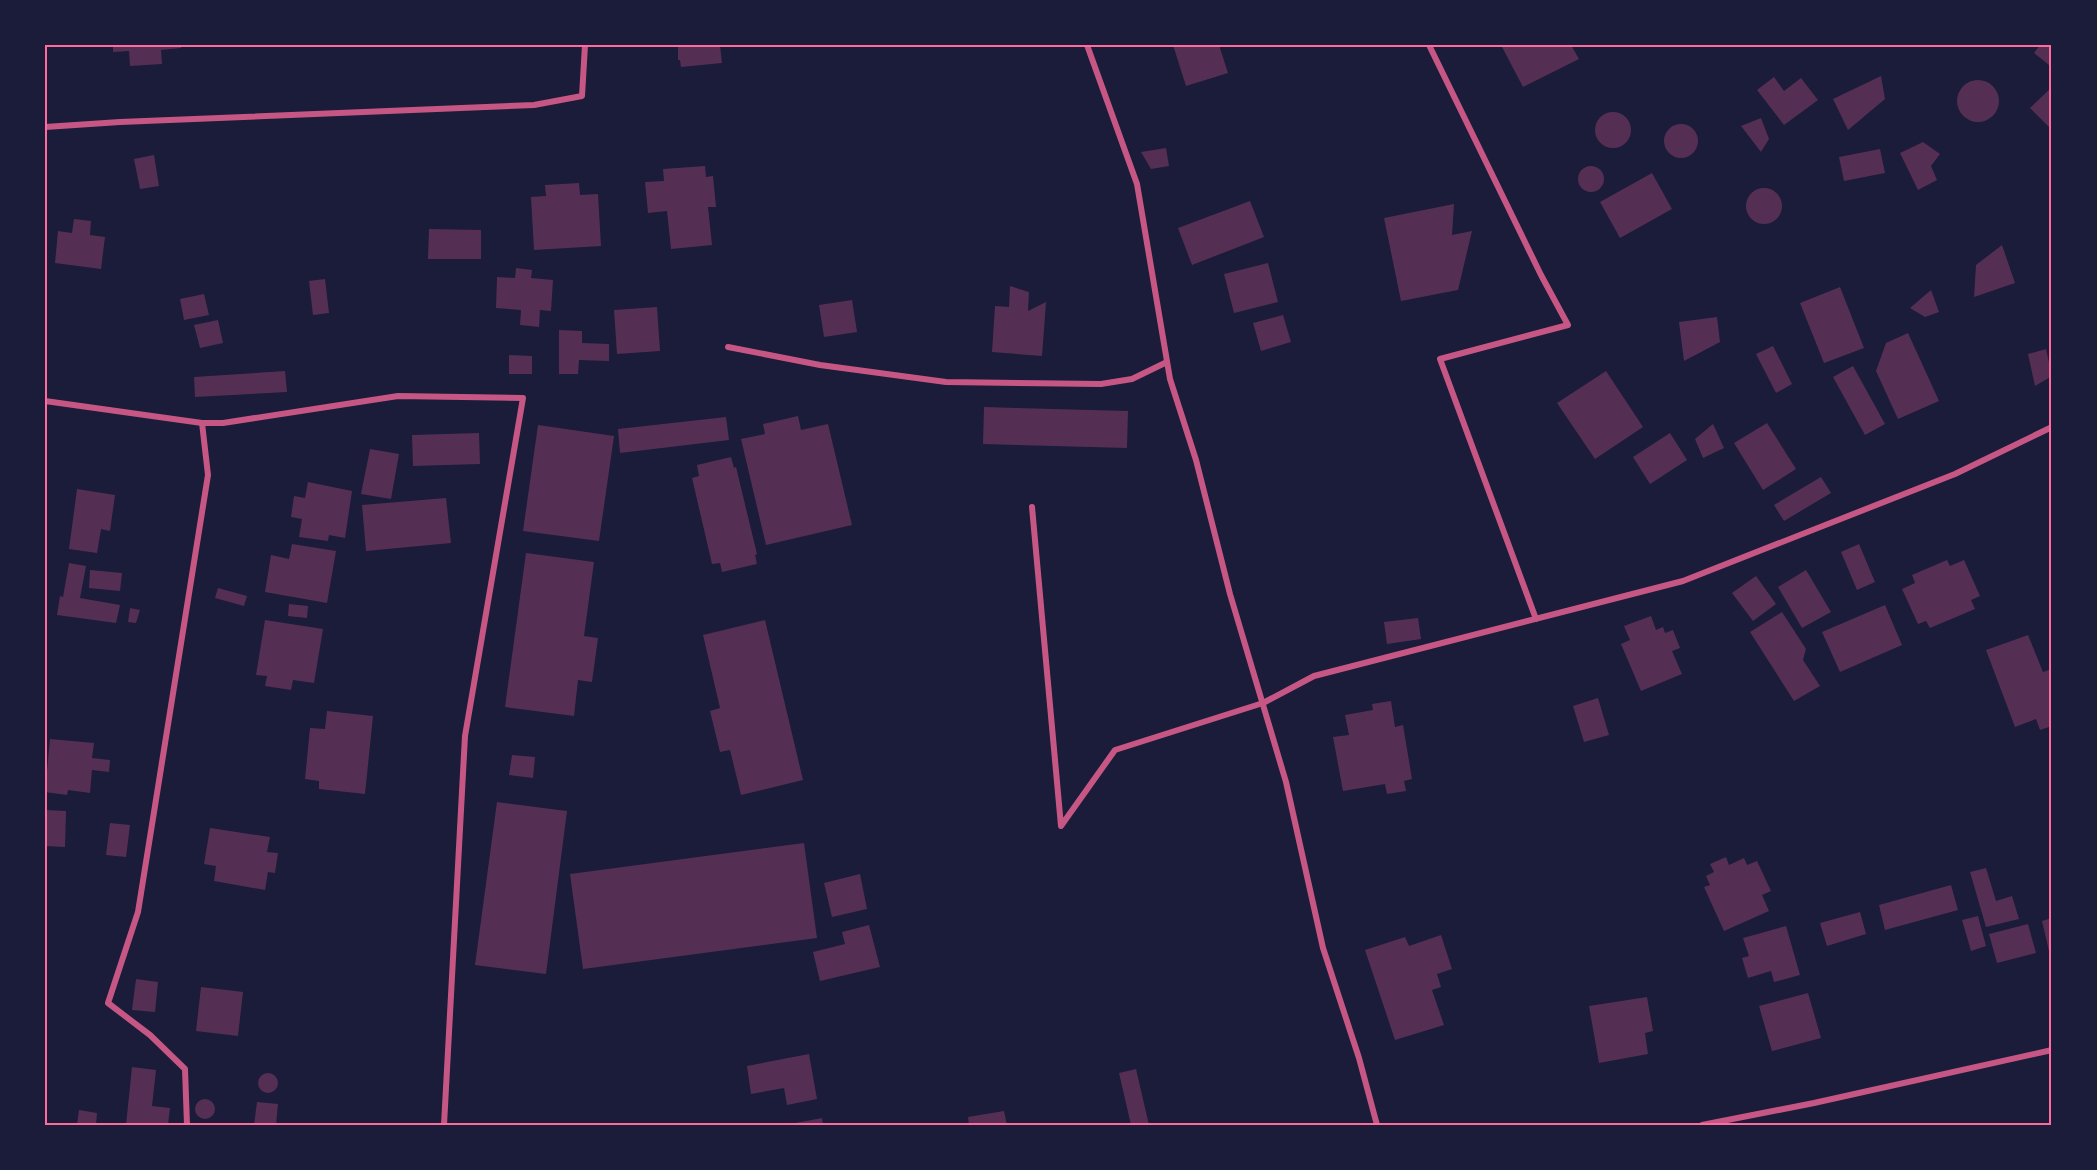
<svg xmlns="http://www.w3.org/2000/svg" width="2097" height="1170" viewBox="0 0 2097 1170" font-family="'Source Serif 4',serif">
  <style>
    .building { fill: #542f53 }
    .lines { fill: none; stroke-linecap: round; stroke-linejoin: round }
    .minor { stroke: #c65784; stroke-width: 6 }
    .neatline { fill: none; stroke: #ff6b9d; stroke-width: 2 }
  </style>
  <rect width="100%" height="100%" fill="#1b1b3a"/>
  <!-- building -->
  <g class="building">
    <path d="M113,45H181V48L161,50L162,64L130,66L129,51L113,52Z"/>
    <path d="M678,45H720L722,63L681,67L680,60H678Z"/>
    <path d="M1173,45H1219L1228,73L1186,86Z"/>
    <path d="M1501,45H1571L1579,59L1523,87Z"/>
    <path d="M2040,45H2052V61L2049,65L2034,53Z"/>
    <path d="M1881,76L1885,99L1848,130L1833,99Z"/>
    <path d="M1774,77L1784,91L1801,78L1818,100L1784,125L1757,90Z"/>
    <circle cx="1978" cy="101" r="21"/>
    <path d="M2052,87V127L2050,128L2030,108Z"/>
    <circle cx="1613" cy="130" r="18"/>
    <path d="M1761,118L1769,139L1761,152L1741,126Z"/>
    <circle cx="1681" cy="141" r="17"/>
    <path d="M1923,142L1940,154L1931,166L1937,180L1918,190L1900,153Z"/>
    <path d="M1166,148L1169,166L1151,169L1141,152Z"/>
    <path d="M1880,149L1885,173L1844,181L1839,157Z"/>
    <path d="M154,155L159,186L140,189L134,159Z"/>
    <circle cx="1591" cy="179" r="13"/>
    <path d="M705,166L706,177L713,176L716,207H708L712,245L671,249L667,211L648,213L645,182L664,181L663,169Z"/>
    <path d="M1652,173L1672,209L1620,238L1600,202Z"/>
    <path d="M579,183L580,195L598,194L601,246L534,250L531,197L546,196L545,185Z"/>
    <circle cx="1764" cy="206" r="18"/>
    <path d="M1250,201L1264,237L1192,265L1178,228Z"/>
    <path d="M1454,204L1452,235L1472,231L1458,290L1401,301L1384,218Z"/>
    <path d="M74,219L91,221L90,235L105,237L101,269L55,263L58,231L72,233Z"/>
    <path d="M429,229L481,230V259H428Z"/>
    <path d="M2002,245L2015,283L1974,297L1976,265Z"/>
    <path d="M1268,263L1278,302L1234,313L1224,274Z"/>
    <path d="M516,268L532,270L531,278L553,280L551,311L540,310L539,327L520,325L521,310L496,308L497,277L515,278Z"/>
    <path d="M325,279L329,313L313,315L309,281Z"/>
    <path d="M1010,286L1029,292L1028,311L1046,302L1042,356L992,352L995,306L1009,307Z"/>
    <path d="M1840,287L1864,348L1824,363L1800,303Z"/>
    <path d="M1931,290L1939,312L1925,317L1910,308Z"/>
    <path d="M204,294L209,315L184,320L180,299Z"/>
    <path d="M852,300L857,332L824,337L819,305Z"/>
    <path d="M657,307L660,351L617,354L614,310Z"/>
    <path d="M1283,315L1291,342L1261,351L1253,323Z"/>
    <path d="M1717,317L1720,342L1684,361L1679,322Z"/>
    <path d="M218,320L223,343L200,348L194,325Z"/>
    <path d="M559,330L582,331V343L609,344V361L579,360L578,374H559Z"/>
    <path d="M1908,333L1939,401L1898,419L1876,371L1886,343Z"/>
    <path d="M1773,346L1792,384L1776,393L1756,354Z"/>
    <path d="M2046,349L2052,376L2035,386L2028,354Z"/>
    <path d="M509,355L532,356V374H509Z"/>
    <path d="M1853,366L1885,424L1865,435L1833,377Z"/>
    <path d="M285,371L287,392L195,397L194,377Z"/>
    <path d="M1606,371L1643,427L1595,459L1557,403Z"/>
    <path d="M984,407L1128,411L1127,448L983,444Z"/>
    <path d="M798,416L801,430L828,424L852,525L766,545L741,439L765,434L763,424Z"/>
    <path d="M726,417L729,440L620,453L618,429Z"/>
    <path d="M1767,423L1796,469L1763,490L1734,443Z"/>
    <path d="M1713,424L1724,448L1703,458L1695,439Z"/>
    <path d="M538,425L614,436L599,541L523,531Z"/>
    <path d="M479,433L480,464L413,466L412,435Z"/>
    <path d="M1670,433L1687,460L1650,484L1633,457Z"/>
    <path d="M370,449L399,454L391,499L361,494Z"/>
    <path d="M731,457L734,468L736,467L757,554L755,555L757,564L722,572L720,563L712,564L692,478L699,476L697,465Z"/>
    <path d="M1821,477L1831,493L1784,521L1774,505Z"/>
    <path d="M308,482L352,491L345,538L329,535L328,541L299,537L302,519L291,517L294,496L305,498Z"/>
    <path d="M77,489L115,495L110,531L101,529L97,553L69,549Z"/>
    <path d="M446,498L451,543L366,551L362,505Z"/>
    <path d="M292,544L336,551L327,603L265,592L271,555L289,559Z"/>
    <path d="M1859,544L1875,582L1857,590L1841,552Z"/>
    <path d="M526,553L594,562L584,636L598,638L592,682L578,680L574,716L505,707Z"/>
    <path d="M1947,560L1950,566L1964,560L1980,596L1971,600L1975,609L1930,628L1926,621L1918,624L1902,589L1915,583L1912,575Z"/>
    <path d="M69,563L86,566L80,598L120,605L116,623L57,615L60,596L63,597Z"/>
    <path d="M90,570L122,573L120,591L89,588Z"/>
    <path d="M1806,570L1831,612L1802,628L1778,587Z"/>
    <path d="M1756,576L1776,604L1753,621L1732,593Z"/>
    <path d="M218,588L247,596L244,606L215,598Z"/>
    <path d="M289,604L308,606L307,618L288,616Z"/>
    <path d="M1885,605L1902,645L1840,672L1822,632Z"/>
    <path d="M130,608L140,610L136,623L128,622Z"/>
    <path d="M1782,612L1806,649L1803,660L1820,686L1794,701L1750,632Z"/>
    <path d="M1651,616L1656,630L1663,627L1665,633L1673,630L1680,648L1672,651L1682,674L1641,691L1621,644L1630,640L1624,626Z"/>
    <path d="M1418,618L1421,639L1387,644L1384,622Z"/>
    <path d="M265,620L323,629L314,683L293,680L291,690L265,686L267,676L256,675Z"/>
    <path d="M765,620L803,780L741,795L730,750L720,752L710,711L720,708L703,635Z"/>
    <path d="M2028,635L2043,672L2052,669V726L2040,730L2036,719L2015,727L1986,650Z"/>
    <path d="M1598,698L1609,735L1584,742L1573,706Z"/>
    <path d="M1391,701L1395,727L1403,725L1412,779L1404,781L1406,791L1387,794L1385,784L1343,791L1333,737L1349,735L1345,715L1373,710L1372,704Z"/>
    <path d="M327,711L373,716L365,794L319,789V781L305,779L310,728L325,729Z"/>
    <path d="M50,739L94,743L92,758L110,760L109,772L92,770L90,793L68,790L67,795L45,792Z"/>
    <path d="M512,755L535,757L533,778L509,775Z"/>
    <path d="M497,802L567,811L546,974L475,965Z"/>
    <path d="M45,810L66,811L65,847L45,846Z"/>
    <path d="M110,823L130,825L126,857L106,855Z"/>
    <path d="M210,828L270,837L267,852L278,853L275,873L268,872L265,890L214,881L216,866L204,864Z"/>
    <path d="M804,843L817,938L583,969L570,874Z"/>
    <path d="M1726,857L1729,865L1744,858L1747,865L1757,861L1771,891L1762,895L1769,911L1724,931L1704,887L1710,885L1706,876L1714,872L1710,864Z"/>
    <path d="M1986,868L1996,901L2012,896L2019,919L1986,927L1970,872Z"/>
    <path d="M860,874L867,909L832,917L824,883Z"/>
    <path d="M1951,885L1958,910L1885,930L1879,905Z"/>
    <path d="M1860,912L1866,934L1827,946L1820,923Z"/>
    <path d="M1978,916L1986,946L1971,951L1962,920Z"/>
    <path d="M2052,918V950L2049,951L2042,921Z"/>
    <path d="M2028,924L2036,953L1997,963L1989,934Z"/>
    <path d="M869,925L880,967L820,981L813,952L845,944L842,932Z"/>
    <path d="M1786,926L1800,975L1774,982L1771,971L1748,978L1742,958L1749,956L1743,938Z"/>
    <path d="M1441,935L1452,969L1437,974L1441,987L1432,990L1444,1025L1395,1040L1365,950L1405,937L1409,946Z"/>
    <path d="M136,979L158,982L155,1012L132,1010Z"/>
    <path d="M201,987L243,992L238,1036L196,1031Z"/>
    <path d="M1808,993L1821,1038L1772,1051L1759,1006Z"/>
    <path d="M1647,997L1653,1031L1645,1033L1648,1054L1599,1063L1589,1006Z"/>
    <path d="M809,1054L817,1099L787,1105L784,1088L751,1094L747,1066Z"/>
    <path d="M132,1067L156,1070L152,1106L170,1108L168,1125H126Z"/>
    <path d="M1136,1069L1149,1125H1131L1119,1073Z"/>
    <circle cx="268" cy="1083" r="10"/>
    <circle cx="205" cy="1109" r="10"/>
    <path d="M257,1102L278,1104L276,1125H254Z"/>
    <path d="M79,1110L97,1113L96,1125H77Z"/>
    <path d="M1004,1111L1007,1125H969L968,1117Z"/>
    <path d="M822,1118L823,1125H790V1124Z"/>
  </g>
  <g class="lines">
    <!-- minor -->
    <g class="minor">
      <path d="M1087,45L1137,184L1170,379L1196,460L1230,594L1286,782L1323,948L1359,1058L1377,1125"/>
      <path d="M1429,45L1541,275L1568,325L1440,359L1536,619"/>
      <path d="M45,127L120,122L534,105L582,96L585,45"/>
      <path d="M728,347L820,365L946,382L1101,384L1132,379L1167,362"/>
      <path d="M45,401L202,423H223L398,396L523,398L465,736L444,1125"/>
      <path d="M1032,507L1061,826L1115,750L1263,703L1314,676L1683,581L1955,474L2052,427"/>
      <path d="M187,1125L185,1069L150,1035L108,1003L138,912L208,475L202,423"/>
      <path d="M1702,1125L1814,1103L2052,1050"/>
    </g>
  </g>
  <!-- border -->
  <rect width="2097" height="1170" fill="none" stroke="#1b1b3a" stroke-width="93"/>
  <rect x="46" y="46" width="2004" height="1078" class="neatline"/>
</svg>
